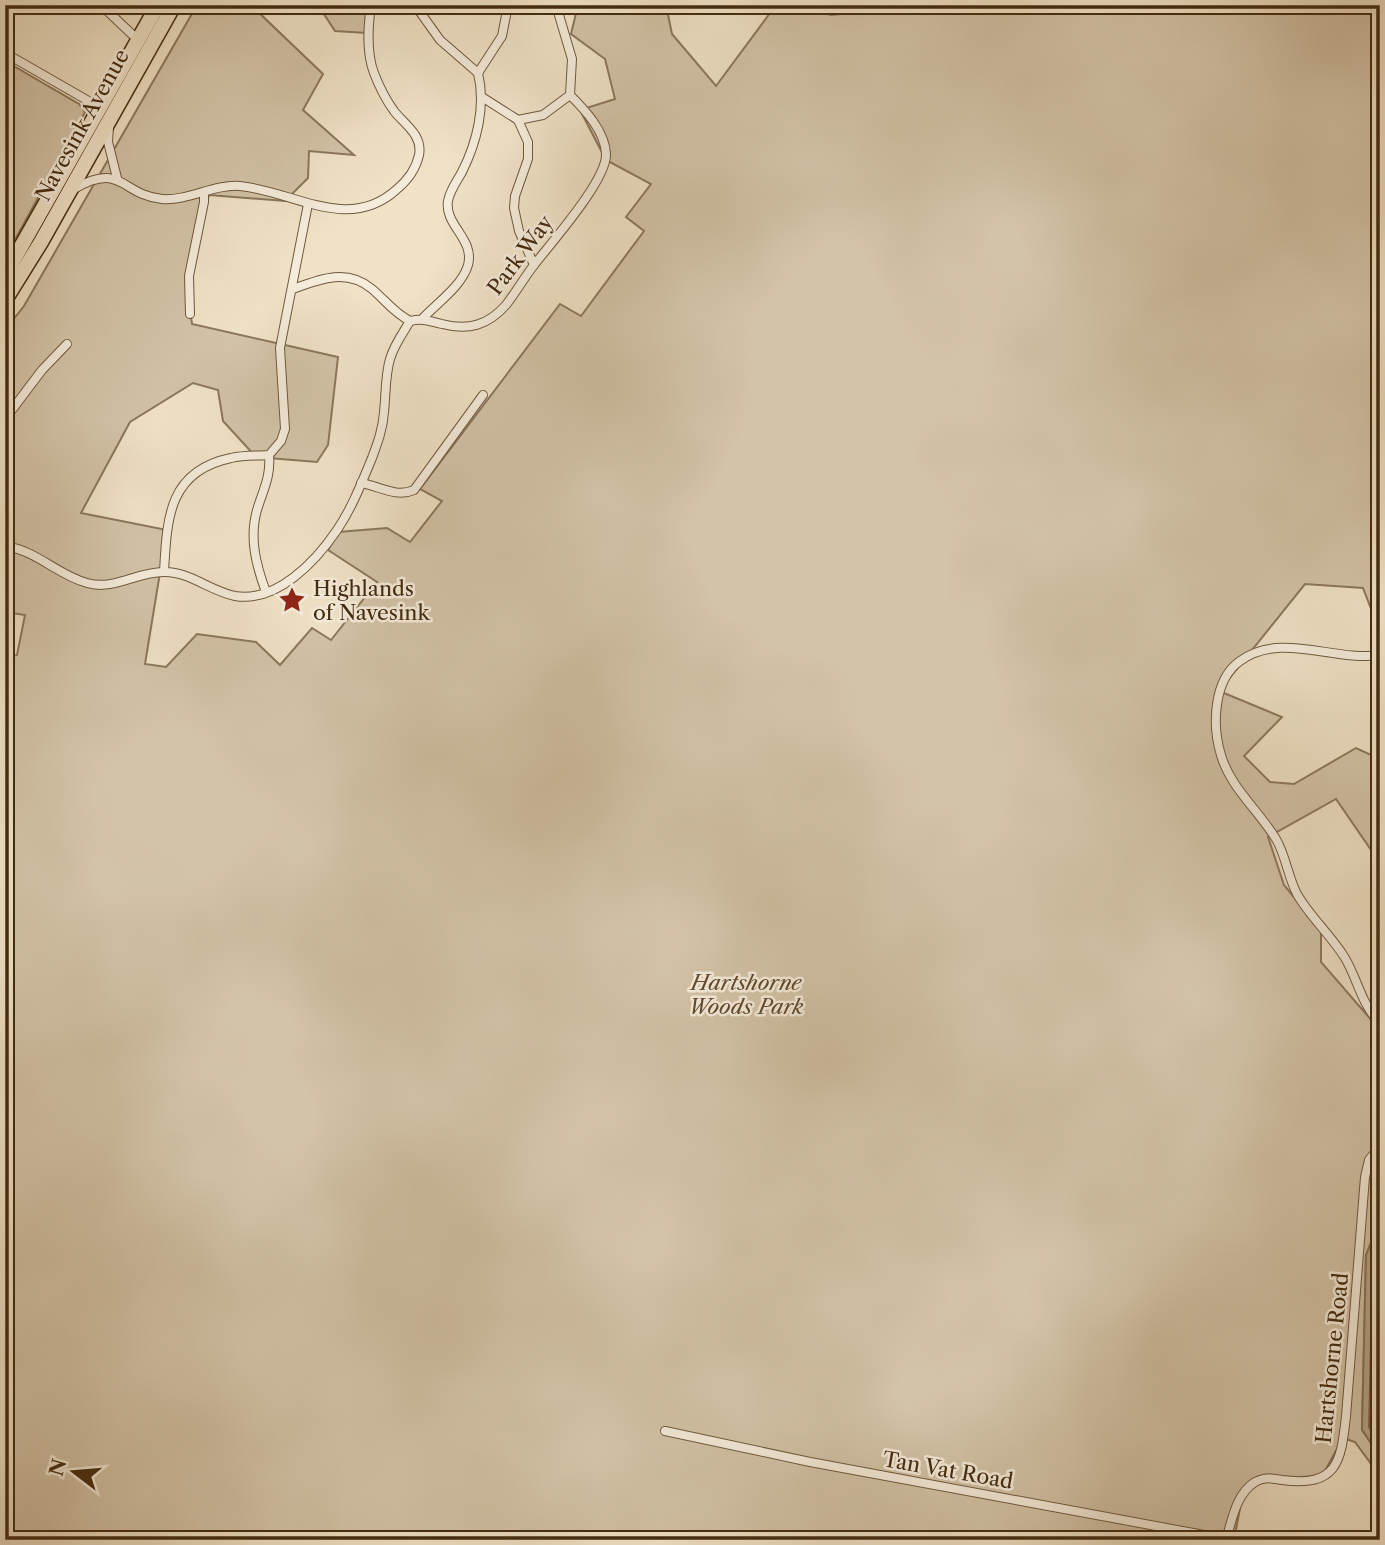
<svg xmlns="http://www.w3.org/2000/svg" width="1385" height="1545" viewBox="0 0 1385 1545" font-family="'Libre Caslon Text',serif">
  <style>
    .green { fill: #d3c3a8; stroke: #8b775c; stroke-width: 2 }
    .water { fill: #b5a489; stroke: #877459; stroke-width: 2 }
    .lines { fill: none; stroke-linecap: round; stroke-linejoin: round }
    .shore { stroke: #7c684c; stroke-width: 2 }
    .street-casing { stroke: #6e593e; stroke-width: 10 }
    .highway-casing { stroke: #432b10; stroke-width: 17 }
    .street { stroke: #f5ecdb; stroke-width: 8 }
    .highway { stroke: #f0e2c7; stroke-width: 14 }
    .labels { text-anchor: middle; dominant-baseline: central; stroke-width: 5; stroke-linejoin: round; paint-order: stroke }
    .street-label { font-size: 21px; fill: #432b10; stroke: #f5ecdb }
    .poi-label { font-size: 21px; fill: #432b10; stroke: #f5ecdb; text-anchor: start }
    .park-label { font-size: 21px; font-style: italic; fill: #60492e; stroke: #f5ecdb }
  </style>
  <rect width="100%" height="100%" fill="#f0e2c7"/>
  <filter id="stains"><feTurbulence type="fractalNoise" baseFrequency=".00286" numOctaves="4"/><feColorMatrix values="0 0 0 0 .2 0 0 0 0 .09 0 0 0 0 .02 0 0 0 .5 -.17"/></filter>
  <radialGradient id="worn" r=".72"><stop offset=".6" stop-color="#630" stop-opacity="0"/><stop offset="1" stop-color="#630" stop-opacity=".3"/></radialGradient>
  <!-- green -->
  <g class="green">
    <path d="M197,5H254V8L323,74L303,110L354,155L309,151L308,178L285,201L209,195L186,280L192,324L338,357L328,445L317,462L256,457L223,421L218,390L193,383L130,422L81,513L167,530L145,664L166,667L197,634L256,642L280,665L312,628L331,640L377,582L328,550L338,532L387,528L410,542L442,501L420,489L560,304L581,316L644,231L626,217L651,184L606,160L580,110L615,99L605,59L571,34L578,5H666L672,34L716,86L776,5H818L830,15L863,12L869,5H1380V632L1363,588L1305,584L1219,691L1282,717L1244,756L1270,782L1294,784L1356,748L1380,759V863L1336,799L1268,837L1284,885L1321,930V962L1380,1030V1221L1366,1255L1362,1430L1380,1456V1476L1355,1442L1343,1438L1320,1480L1253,1479L1241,1503L1234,1540H5V657L17,655L25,615L5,612V330L24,306Z"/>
    <path d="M318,5H375L367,33L335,31Z"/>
    <path d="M5,61L79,104L85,112L5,258V211L8,206L5,204Z"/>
  </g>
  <!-- water -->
  <path class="water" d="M1380,1221V1456L1362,1430L1366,1255Z"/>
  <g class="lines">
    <!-- shore -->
    <g class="shore">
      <path d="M1380,1240L1373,1257L1369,1427L1380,1444"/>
      <path d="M1380,1346V1428"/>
    </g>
    <defs>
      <g id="street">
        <path d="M101,5L138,40"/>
        <path d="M415,5L440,40L478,73"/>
        <path d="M5,53L99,107"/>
        <path d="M478,73L502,36L508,5"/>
        <path d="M482,97L518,120L528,142V159L515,196L514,208L519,231L534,265"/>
        <path d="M518,120L543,115L570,95L572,59L556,5"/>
        <path d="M109,127L108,142L117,178"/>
        <path d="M74,189C122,161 121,195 162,199C188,201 214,184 240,186C293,191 348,233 396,190C407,181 416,169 419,155C423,135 404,124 394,111C386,100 379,86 374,73C366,52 368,27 371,5"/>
        <path d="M293,289C320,279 347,268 372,289C385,300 394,313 410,321C423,318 429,321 442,324C469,331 488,325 506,305C516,292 524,278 534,265C551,243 607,180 606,154C605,131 585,110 570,95"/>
        <path d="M190,314L189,276L204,202V193"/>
        <path d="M423,318C437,303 462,286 468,265C475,239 444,225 448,201C450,190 457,181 462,172C477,142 486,106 478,73"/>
        <path d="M5,419L42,370L67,344"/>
        <path d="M361,483C379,486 396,498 414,490L483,395"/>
        <path d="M5,546C38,551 57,575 87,583C114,591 138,571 165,572C190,572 210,591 235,596C277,603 316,561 337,530C352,508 362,482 372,458C378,442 383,428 384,412C386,394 385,376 390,359C394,345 403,333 410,321"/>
        <path d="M164,572C167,519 168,471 231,458C244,455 257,456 269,455L281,441L285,429L280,348L308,204"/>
        <path d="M266,592C256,565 249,538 257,510C263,490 271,477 269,455"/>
        <path d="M1380,655C1333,662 1281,631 1240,661C1213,680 1212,726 1221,755C1230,787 1259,811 1276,839C1286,856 1288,877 1297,894C1310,917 1331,935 1345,958C1358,980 1361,1004 1380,1023"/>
        <path d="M665,1431L810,1462L1226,1539"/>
        <path d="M1226,1540C1232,1520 1236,1494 1255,1482C1264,1477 1272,1478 1282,1480C1337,1487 1341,1463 1346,1416L1365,1177L1369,1160L1380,1146"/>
      </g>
      <g id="highway">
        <path d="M5,275L158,5"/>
        <path d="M5,300L41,242L174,5"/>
      </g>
    </defs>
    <!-- street casing -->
    <use href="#street" class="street-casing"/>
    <!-- highway casing -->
    <use href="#highway" class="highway-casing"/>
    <!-- street -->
    <use href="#street" class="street"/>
    <!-- highway -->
    <use href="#highway" class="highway"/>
  </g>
  <!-- icons -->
  <defs>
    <symbol id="sight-bare" viewBox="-9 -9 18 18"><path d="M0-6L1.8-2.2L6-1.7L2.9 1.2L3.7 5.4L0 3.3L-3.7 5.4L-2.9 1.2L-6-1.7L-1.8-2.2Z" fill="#8f2418" stroke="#f5ecdb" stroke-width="2.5" paint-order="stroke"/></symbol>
  </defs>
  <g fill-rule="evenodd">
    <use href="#sight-bare" x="273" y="581" width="38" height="38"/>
  </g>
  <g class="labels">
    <!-- street labels -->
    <g class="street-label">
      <text transform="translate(82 125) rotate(-61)">Navesink Avenue</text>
      <text transform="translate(520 255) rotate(-53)">Park Way</text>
      <text transform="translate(1332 1358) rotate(-84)">Hartshorne Road</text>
      <text transform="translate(948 1470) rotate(10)">Tan Vat Road</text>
    </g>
    <!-- poi labels -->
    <g class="poi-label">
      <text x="313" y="588">Highlands<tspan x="313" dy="24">of Navesink</tspan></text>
    </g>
    <!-- park labels -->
    <g class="park-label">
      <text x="746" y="982">Hartshorne<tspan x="746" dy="24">Woods Park</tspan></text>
    </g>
  </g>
  <!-- margin -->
  <rect width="1385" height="1545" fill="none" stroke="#f0e2c7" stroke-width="28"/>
  <rect x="7" y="7" width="1371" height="1531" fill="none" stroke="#432b10" stroke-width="3.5"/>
  <rect x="14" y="14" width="1357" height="1517" fill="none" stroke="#432b10" stroke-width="2"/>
  <!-- north arrow -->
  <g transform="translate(74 1472) rotate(286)" stroke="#f5ecdb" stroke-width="5" paint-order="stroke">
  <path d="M0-5L12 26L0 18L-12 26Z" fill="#432b10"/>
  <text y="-10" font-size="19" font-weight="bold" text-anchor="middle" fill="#432b10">N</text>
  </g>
  <rect width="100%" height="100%" filter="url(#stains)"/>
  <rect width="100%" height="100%" fill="url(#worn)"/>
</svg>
